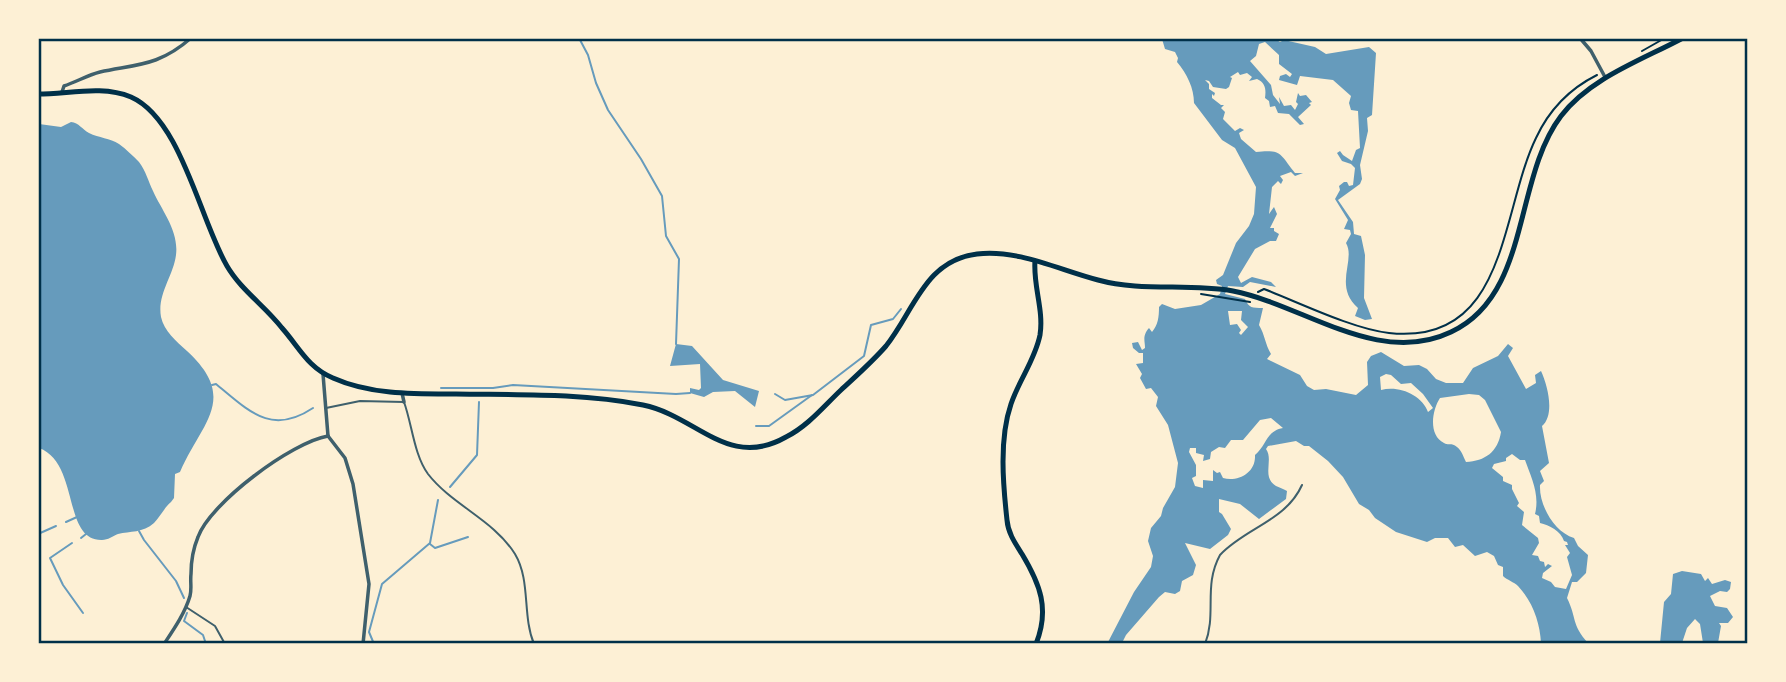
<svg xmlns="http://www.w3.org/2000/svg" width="1786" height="682" viewBox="0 0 1786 682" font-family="Raleway,sans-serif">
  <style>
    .water { fill: #669bbc; fill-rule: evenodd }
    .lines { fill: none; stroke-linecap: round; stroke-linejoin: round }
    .stream { stroke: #669bbc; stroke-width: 2 }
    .path { stroke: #003049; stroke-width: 2 }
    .service { stroke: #3f606c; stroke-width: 2 }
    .minor { stroke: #3f606c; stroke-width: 3.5 }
    .secondary { stroke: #003049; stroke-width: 5 }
    .primary { stroke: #003049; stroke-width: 5 }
    .neatline { fill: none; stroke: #003049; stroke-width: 2.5 }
  </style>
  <rect width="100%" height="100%" fill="#fdf0d5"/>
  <!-- water -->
  <g class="water">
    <path d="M1162,39H1275L1280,42L1284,40L1315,47L1326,54L1369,47L1376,53L1372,115L1367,118L1368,131L1360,165L1362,179L1360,184L1338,200L1353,222L1354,234L1361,236L1365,255L1364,298L1372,319L1365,320L1355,316L1358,308C1333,286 1356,260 1346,243L1351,234L1350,230L1344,229L1348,220L1335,199L1340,190L1339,186L1344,182H1347L1349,186L1353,185L1355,168L1351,164L1342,161L1337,153L1340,151L1343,155L1352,161L1356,150L1360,148L1358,111L1351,110L1349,103L1351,96L1333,80L1300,76L1297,85L1279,80L1280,76L1286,74L1290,77L1292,74L1279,64V55L1265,42L1259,44L1256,56L1250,61L1271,85L1273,95L1280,104L1279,97L1284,106L1291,105L1295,110L1298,104L1296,102L1298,93L1300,96L1306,95L1312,102L1309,103L1311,105L1298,117L1304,124L1300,125L1289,114L1278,113L1275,106L1270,107L1269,101L1265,98C1266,90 1266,83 1257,79L1249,81L1252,77L1247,73L1240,75L1238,72L1230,77L1232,78L1229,87L1226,89L1213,87L1209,81L1205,80L1209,84V89L1215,93L1214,96L1212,94V98L1221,105H1224L1221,108L1225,112L1223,119L1235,131L1240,128L1244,130L1239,133L1241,139L1256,152C1283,149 1280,155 1295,173H1303L1295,176L1291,172L1280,176L1283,180L1281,184L1278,181L1272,187L1269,214L1274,207L1277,214L1270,228H1274V231L1279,234L1276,241H1270L1255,249L1238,277L1241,283L1252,277L1271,282L1276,287L1250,282L1243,287L1228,286L1225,294L1245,299C1249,308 1252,308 1263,308L1259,325C1265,335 1265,344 1271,354L1267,359L1300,375L1307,386L1314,390L1326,389L1356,395L1368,385L1367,362L1371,356L1381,352L1404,366L1419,365L1427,369L1436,379L1446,383H1463L1473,368L1498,356L1508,344L1513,348L1508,356L1526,389L1536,383L1535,375L1541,371C1548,386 1555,415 1542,426L1549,463L1540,471L1544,481L1540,485C1539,505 1554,532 1574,538L1578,546L1588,555L1586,573L1577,582H1572L1567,598C1577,618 1571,624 1588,643H1541C1540,623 1533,602 1518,586C1514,582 1507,580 1503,576V567L1498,565L1494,556L1487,552L1475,556L1463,545L1455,547L1448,538H1435L1427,542L1396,532L1375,518L1369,510L1359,504L1343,477L1328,461L1309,446H1304L1296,441L1268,446L1266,449C1274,460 1261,477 1276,486C1280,488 1284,489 1287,491L1286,499L1259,519L1240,504L1219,499V512L1222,514L1231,529L1228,535L1210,549L1185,543L1196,565L1193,575L1182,581L1180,591L1175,594L1165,592L1159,597L1126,635L1122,643L1107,644L1134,592L1151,567L1153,556L1148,541L1151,528L1161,516L1163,508L1175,487L1178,463L1168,425L1156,406L1158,397L1151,388L1146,389L1140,378L1142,374L1136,364L1143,363V353H1139L1133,348L1132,343L1138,342L1142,350L1145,348C1145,341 1142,336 1149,328L1152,332C1158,325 1159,317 1159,307L1162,304L1175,309L1201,305L1220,294L1222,286L1217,284L1216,280L1223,275L1236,243L1249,226L1254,214L1256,187L1235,148L1222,140L1194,103C1194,88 1187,74 1177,62L1178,58L1175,52L1165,49ZM1228,311H1242L1241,320L1248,327L1241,335L1239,333L1241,330L1237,324L1230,325ZM1386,374L1391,375L1401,384L1411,383L1423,394L1433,408L1428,412C1422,395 1399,385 1381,390L1380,377ZM1469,394L1479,395L1485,400L1501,432C1498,452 1485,461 1466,462C1463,456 1462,451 1457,447C1451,442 1449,446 1444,443C1428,435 1432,410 1440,398ZM1271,418L1283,428C1266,431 1267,445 1255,455C1256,473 1238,482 1223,478L1220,472L1217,473L1213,470V481L1203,480V488L1195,486L1192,478L1196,476V465L1189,452L1190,448H1196V453L1204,455L1203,461L1210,459L1211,452L1219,447L1225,448L1231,440H1243L1260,420ZM1512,454L1520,460H1525C1531,477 1540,494 1535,514L1539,516L1540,523C1549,525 1561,531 1564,541L1567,542L1568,545H1565L1570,553L1567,557L1572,575L1566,589L1555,587L1551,582L1542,578L1543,573L1552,566L1548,564L1545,567L1544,562L1540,561L1538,556L1532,555L1539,543L1538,538L1522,525L1524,512L1517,506L1519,503L1512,489V485L1503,481V477L1492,468L1494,464L1506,461V458Z"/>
    <path d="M71,122C79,123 82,129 89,133C99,138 110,138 119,144C126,149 133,156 139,162C146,171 148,181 153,191C162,211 179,231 176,255C173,277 157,294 161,317C164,331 176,341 187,351C239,399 202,422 180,472L175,474L174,498L171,502C164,508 160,517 154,523C143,533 130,531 118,534C113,536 108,540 102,540C62,541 80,463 39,448V124L61,127Z"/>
    <path d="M676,344L692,346L723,380L759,391L755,407L735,391L713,392L704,397L690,393V388L699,390L701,388L700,364L670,366Z"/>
    <path d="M1682,571L1701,574L1705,581L1708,578L1712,584L1725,580L1731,582L1730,589L1727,592L1720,591L1710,596L1715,606L1727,608L1733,617L1728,623H1719L1721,626L1718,643H1703L1700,624L1695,619L1687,628L1682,643H1660L1664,602L1671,594L1673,574Z"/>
  </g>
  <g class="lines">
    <!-- stream -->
    <g class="stream">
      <path d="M579,38L588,55L596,83L608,110L641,159L662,196L666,236L679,259L676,344"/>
      <path d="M212,385L216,384C249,411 271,436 313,408"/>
      <path d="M441,388H493L513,385L676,394L690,393"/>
      <path d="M775,394L785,400L813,395L864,356L871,325L893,319L901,309"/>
      <path d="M756,426H769L812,395"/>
      <path d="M450,487L477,455L479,402"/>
      <path d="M66,522L77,517"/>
      <path d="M139,531L144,540L176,581L184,598"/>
      <path d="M38,534L56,526"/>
      <path d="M81,538L86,534"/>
      <path d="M72,543L50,558L63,585L83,613"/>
      <path d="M430,544L435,548L468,537"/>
      <path d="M187,613L184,621L203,635L206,644"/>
      <path d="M374,644L369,632L382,584L430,543L438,500"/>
    </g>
    <!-- path -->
    <g class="path">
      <path d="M1642,51L1665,38"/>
      <path d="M1258,292L1264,289C1300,303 1353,329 1389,333C1508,346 1500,212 1536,138C1549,110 1569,89 1597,75"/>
      <path d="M1201,294L1250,302"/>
    </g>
    <!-- service -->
    <g class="service">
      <path d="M326,408L360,401L404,402C412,424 414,455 428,474C452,505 494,520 515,554C531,581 522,615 534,644"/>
      <path d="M186,607L215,626L225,644"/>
      <path d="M1205,644C1217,614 1203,586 1220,555C1245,528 1286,521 1302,485"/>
    </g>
    <!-- minor -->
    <g class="minor">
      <path d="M1580,38L1591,51L1605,77"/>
      <path d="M62,92L64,86C76,82 88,75 100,72C138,64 159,66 191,38"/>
      <path d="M323,374L328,436"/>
      <path d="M402,393L404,402"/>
      <path d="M328,436L345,458L353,484L369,584L363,644"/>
      <path d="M164,644C174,629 185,613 190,596C192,589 190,581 191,574C191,562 193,549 198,537C210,503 292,442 328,436"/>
    </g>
    <!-- secondary -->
    <path class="secondary" d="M1035,261C1033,286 1044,310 1040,335C1035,360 1019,380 1011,404C999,439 1003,484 1007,520C1008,533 1015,543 1022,554C1040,584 1050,609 1036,644"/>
    <!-- primary -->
    <path class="primary" d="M38,94C69,94 102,85 131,97C181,119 200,220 227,266C241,290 265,306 282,328C299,347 308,368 333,378C371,395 415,394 456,394C518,395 581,393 643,405C697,416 728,470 786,437C808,426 824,406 841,390C856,376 872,362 886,346C914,311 925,260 977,254C1018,249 1059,270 1098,280C1142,292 1188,283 1233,291C1304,305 1378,367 1451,332C1531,295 1513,179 1561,116C1590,78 1642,60 1683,38"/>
  </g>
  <!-- border -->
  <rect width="1786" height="682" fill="none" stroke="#fdf0d5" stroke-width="80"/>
  <rect x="40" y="40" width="1706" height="602" class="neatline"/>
</svg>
